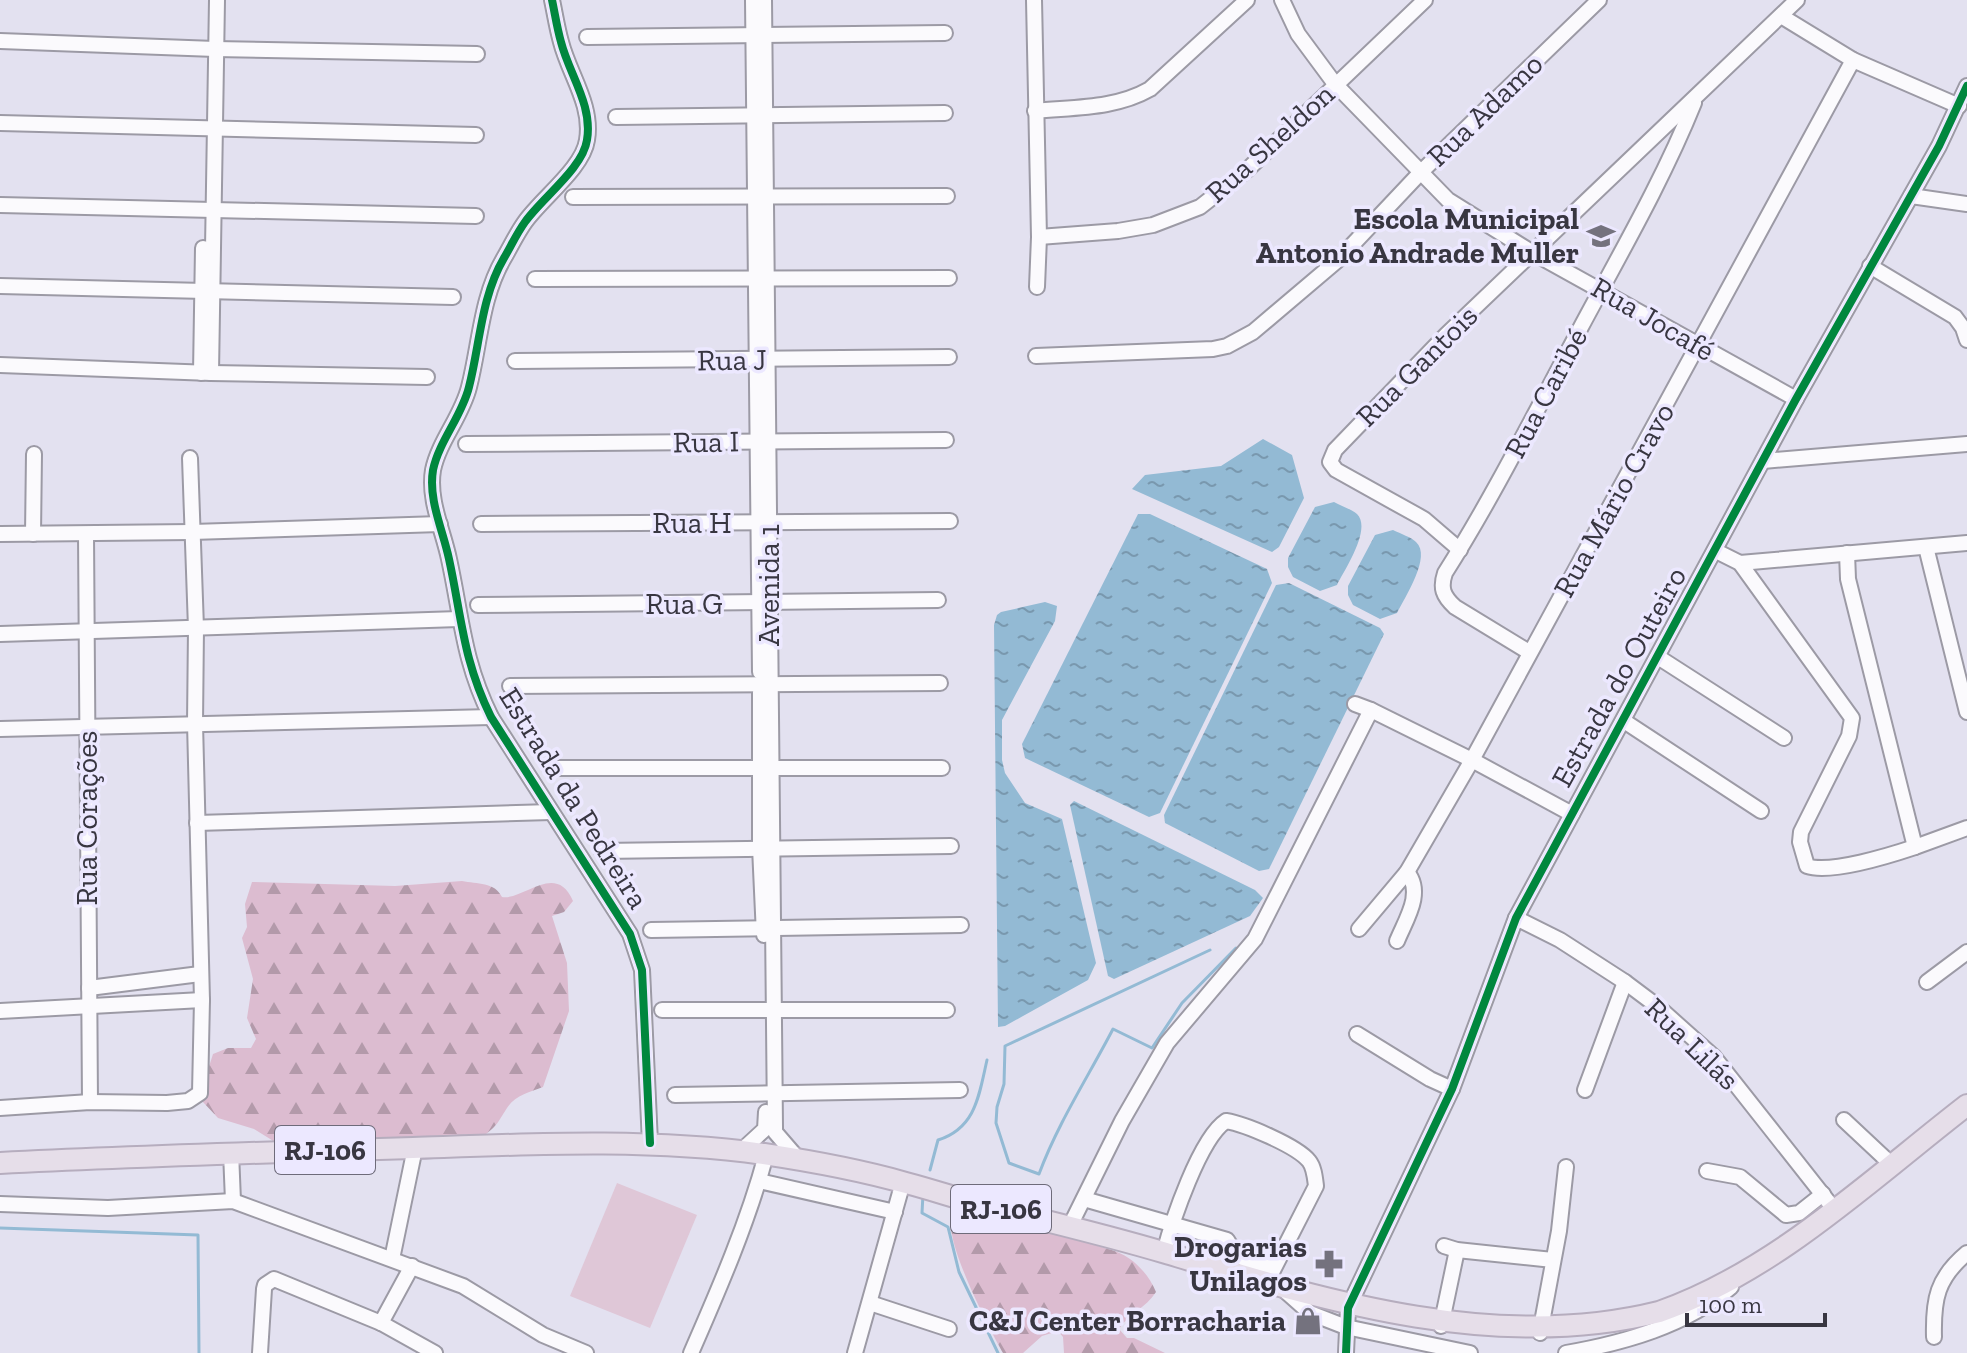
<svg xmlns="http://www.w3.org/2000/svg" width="1967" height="1353" viewBox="0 0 1967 1353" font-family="'Zilla Slab',serif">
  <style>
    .forest { fill: url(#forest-firs) }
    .park { fill: #dfc7d7 }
    .water { fill: url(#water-ripples) }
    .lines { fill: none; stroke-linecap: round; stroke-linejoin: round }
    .stream { stroke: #93bad4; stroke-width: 3 }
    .minor-casing { stroke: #9c9aa5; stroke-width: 18 }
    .highway-casing { stroke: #b6adbe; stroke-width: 24 }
    .minor { stroke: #fbfafd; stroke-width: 14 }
    .highway { stroke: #e6dee9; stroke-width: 20 }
    .cycleway-casing { stroke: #ece8ff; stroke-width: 13 }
    .cycleway { stroke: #00873e; stroke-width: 8 }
    .labels { text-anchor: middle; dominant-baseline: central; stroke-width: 7; stroke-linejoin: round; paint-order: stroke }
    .shield { fill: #ece8ff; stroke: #6e6b7a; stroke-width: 2 }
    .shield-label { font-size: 28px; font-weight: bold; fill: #383641 }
    .street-label { font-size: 30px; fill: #383641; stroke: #ece8ff }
    .poi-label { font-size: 30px; font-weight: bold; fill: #383641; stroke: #ece8ff; text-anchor: end }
  </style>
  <defs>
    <pattern id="forest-firs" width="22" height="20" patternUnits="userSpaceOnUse" patternTransform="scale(2)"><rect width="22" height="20" fill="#dcbcd0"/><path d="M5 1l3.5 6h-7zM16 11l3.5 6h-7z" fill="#b39aaa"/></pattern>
    <pattern id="water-ripples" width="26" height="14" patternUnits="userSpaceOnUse" patternTransform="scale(2)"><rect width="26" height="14" fill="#93bad4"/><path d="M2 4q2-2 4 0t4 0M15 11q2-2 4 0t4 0" fill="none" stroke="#7998ae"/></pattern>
  </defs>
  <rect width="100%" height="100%" fill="#e3e1f0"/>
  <!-- forest -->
  <g class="forest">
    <path d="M462,881C477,884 495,882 502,897C523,901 556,861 573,901L564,912L552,916L567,963L569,1011L543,1087C530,1092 515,1095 507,1108C499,1120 499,1124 486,1134L275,1142L254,1129L218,1118L202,1101L206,1076L213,1054L228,1048H251L256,1039L247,1018L253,979L242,938L247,927L245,904L252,882L395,886Z"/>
    <path d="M958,1214C1002,1219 1042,1227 1084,1242C1099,1247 1116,1249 1130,1259C1141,1267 1151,1279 1156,1292C1146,1308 1128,1314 1119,1329L1127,1338H1134L1165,1353H1064L1063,1337L1058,1331L1042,1336L1023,1353H1003C989,1328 943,1240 952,1216Z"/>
  </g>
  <!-- park -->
  <path class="park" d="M617,1183L697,1215L650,1328L570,1296Z"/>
  <!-- water -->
  <g class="water">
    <path d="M1263,439L1292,455L1304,498L1279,547L1272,552L1132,489L1145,475L1221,466Z"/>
    <path d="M1334,502C1341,506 1351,509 1357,514C1372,529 1345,569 1337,585L1320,591L1293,577L1288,567V558L1315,507Z"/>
    <path d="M1138,514H1150L1267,569L1272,583L1160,813L1149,817L1025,758L1022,744Z"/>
    <path d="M1393,530C1401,534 1411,537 1416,542C1432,556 1405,597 1397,613L1380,619L1353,605L1348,595V586L1375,535Z"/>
    <path d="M1289,583L1380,628L1384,634L1269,869L1259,871L1165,823L1164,815L1276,585Z"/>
    <path d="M1045,602L1057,606L1055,621L1002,720V760L1005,773L1025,803L1062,819L1096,963L1088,980L1005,1026L998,1027L994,625L997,615L1001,612Z"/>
    <path d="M1074,801L1255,890L1263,898L1250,916L1114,979L1108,976L1070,805Z"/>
  </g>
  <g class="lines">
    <!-- stream -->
    <g class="stream">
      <path d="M1210,950L1005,1046L1004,1084L997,1107L996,1123L1009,1163L1039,1174C1058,1123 1088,1077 1113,1029L1152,1048L1182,1003L1236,948"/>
      <path d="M930,1170L938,1140C976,1128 979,1095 987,1060"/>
      <path d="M923,1194L922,1213L948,1227L959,1272L998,1353"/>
      <path d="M0,1228L198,1235L199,1353"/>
    </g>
    <defs>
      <g id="minor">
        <path d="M552,0C555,14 557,28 561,42C569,74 593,105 587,140C583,168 542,198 525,222C517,233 511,246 504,258C481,297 480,344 469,387C462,416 439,441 433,470C428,500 443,530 449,559C462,619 463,660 491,717L630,934L642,970L650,1143"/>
        <path d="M753,0L760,672"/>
        <path d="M764,0L775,1126V1132L800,1161"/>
        <path d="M1034,0L1039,237L1037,287"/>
        <path d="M1282,0L1298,34L1335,84L1448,200L1533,253L1796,399"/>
        <path d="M1781,16L1853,60L1959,106"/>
        <path d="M587,37L945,33"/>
        <path d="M0,41L215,49L477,54"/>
        <path d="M1035,111C1074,107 1115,109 1150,89L1247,0"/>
        <path d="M616,117L945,113"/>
        <path d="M0,123L476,135"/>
        <path d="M1911,196L1967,204"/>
        <path d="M573,197L947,196"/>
        <path d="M0,205L476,216"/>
        <path d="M1039,237L1118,231L1153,225L1200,207L1247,170L1425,0"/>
        <path d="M1870,266L1955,317L1963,328L1967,340"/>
        <path d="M535,279L949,278"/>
        <path d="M0,286L453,297"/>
        <path d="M1036,356L1213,349L1227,346L1253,332L1338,260L1421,172L1599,0"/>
        <path d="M515,361L949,357"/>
        <path d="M0,365L211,373L427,377"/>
        <path d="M201,373L203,248"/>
        <path d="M211,373L217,0"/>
        <path d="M466,444L946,440"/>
        <path d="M1763,461L1967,444"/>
        <path d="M481,524L950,521"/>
        <path d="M0,534L192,532L440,524"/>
        <path d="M33,534L34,454"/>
        <path d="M86,534L90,1102"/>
        <path d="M1926,547L1967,712"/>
        <path d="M1460,550L1424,519L1336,470L1330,462L1335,450L1446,335L1797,0"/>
        <path d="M1716,551L1740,563L1852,718L1849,736L1801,832L1800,842L1807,866C1830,874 1891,855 1915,847L1848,579L1847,553"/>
        <path d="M1740,563L1967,543"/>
        <path d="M478,605L938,600"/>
        <path d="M0,634L459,619"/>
        <path d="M1529,652L1455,607C1443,596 1440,588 1445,573C1495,494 1537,409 1581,327C1620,254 1663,180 1694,103"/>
        <path d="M1658,657L1784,738"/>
        <path d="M510,686L940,683"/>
        <path d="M760,692V847L764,935"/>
        <path d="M1355,704L1371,710L1472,760L1572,814"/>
        <path d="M1624,721L1761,811"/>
        <path d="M0,729L491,717"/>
        <path d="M552,768H942"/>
        <path d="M197,823L551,812"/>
        <path d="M1915,847L1967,828"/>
        <path d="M602,851L951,846"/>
        <path d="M1516,918L1560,940L1625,982L1657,1006L1714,1057L1834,1209"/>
        <path d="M1359,929L1407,872L1472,760L1853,60"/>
        <path d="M651,930L961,925"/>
        <path d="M1397,941C1406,919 1424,893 1407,872"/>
        <path d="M1927,982L1967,952"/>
        <path d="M89,988L200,974"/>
        <path d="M662,1010H947"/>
        <path d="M0,1011L202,1000"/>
        <path d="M1357,1034L1430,1079L1452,1089"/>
        <path d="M1585,1090L1625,982"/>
        <path d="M675,1095L960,1090"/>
        <path d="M0,1108L90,1102L167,1103L188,1101L200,1093L202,1000L195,723L196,628L190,458"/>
        <path d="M1844,1120L1891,1164"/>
        <path d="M231,1152L233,1201"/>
        <path d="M740,1152L765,1129L766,1112"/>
        <path d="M1707,1171L1740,1177L1786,1215L1799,1213L1823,1194"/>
        <path d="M759,1181L895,1212"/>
        <path d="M1084,1199L1227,1240L1235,1253L1247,1261L1273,1268"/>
        <path d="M0,1204L108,1208L233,1201L463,1286L543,1335L586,1353"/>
        <path d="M1070,1226L1122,1121L1167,1043L1255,939L1371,710"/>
        <path d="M1444,1246L1457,1250L1553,1260"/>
        <path d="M1164,1253C1172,1221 1200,1138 1226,1121C1245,1124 1297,1146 1309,1161C1314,1167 1315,1178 1316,1186L1266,1284"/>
        <path d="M392,1259L415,1148"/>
        <path d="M1283,1289L1310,1313L1346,1327L1470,1353"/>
        <path d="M870,1303L949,1329"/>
        <path d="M381,1323L412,1266"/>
        <path d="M1441,1326L1457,1250"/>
        <path d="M1540,1333L1559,1231L1566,1167"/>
        <path d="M1934,1337C1933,1299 1937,1278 1967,1253"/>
        <path d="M260,1353L264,1289L265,1285L274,1279L381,1323L435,1353"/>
        <path d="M691,1353C719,1289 748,1222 766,1155"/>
        <path d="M855,1353L903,1182"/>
        <path d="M1346,1353L1348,1308L1452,1089L1516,918L1796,399L1939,146L1967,86"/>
        <path d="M1566,1353C1623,1343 1686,1326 1731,1287"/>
      </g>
      <path id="highway" d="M0,1163C138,1156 275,1152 413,1148C531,1144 647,1138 764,1154C811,1161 860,1170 906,1183C933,1190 959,1199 986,1206C1046,1221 1106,1235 1166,1253C1324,1300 1494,1353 1659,1312C1776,1271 1871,1179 1967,1105"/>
    </defs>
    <!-- minor casing -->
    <use href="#minor" class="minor-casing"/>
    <!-- highway casing -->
    <use href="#highway" class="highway-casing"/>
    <!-- minor -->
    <use href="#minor" class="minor"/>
    <!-- highway -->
    <use href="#highway" class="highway"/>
    <defs>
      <g id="cycleway">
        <path d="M552,0C555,14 557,28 561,42C569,74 593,105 587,140C583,168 542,198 525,222C517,233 511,246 504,258C481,297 480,344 469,387C462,416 439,441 433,470C428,500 443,530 449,559C462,619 463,660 491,717L630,934L642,970L650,1143"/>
        <path d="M1346,1353L1348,1308L1452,1089L1516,918L1796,399L1939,146L1967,86"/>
      </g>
    </defs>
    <!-- cycleway casing -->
    <use href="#cycleway" class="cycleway-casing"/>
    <!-- cycleway -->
    <use href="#cycleway" class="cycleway"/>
  </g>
  <!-- icons -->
  <defs>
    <symbol id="school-bare" viewBox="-9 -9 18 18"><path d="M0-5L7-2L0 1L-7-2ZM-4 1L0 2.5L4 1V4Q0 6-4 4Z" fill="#74727e" stroke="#ece8ff" stroke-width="2.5" paint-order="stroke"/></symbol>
    <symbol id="pharmacy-bare" viewBox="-9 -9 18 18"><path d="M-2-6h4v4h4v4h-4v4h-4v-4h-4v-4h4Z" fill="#74727e" stroke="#ece8ff" stroke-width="2.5" paint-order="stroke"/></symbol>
    <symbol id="shop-bare" viewBox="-9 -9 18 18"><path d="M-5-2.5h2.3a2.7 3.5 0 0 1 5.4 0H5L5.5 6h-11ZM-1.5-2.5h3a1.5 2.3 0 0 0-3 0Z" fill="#74727e" stroke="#ece8ff" stroke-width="2.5" paint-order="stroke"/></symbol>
  </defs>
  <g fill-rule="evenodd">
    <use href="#school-bare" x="1581" y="216" width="40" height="40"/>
    <use href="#pharmacy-bare" x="1309" y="1244" width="40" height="40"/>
    <use href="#shop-bare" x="1288" y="1301" width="40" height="40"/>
  </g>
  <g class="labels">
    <!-- shield labels -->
    <g class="shield">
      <rect x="275" y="1126" width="100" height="48" rx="6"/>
      <rect x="951" y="1185" width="100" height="48" rx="6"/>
    </g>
    <g class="shield-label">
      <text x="325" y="1150">RJ-106</text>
      <text x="1001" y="1209">RJ-106</text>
    </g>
    <!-- street labels -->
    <g class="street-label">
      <text transform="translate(1485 110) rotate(-44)">Rua Adamo</text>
      <text transform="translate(1270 143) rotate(-42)">Rua Sheldon</text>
      <text transform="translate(1653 319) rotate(30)">Rua Jocafé</text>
      <text transform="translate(732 360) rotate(-1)">Rua J</text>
      <text transform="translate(1417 366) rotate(-45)">Rua Gantois</text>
      <text transform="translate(1546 393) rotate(-62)">Rua Caribé</text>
      <text transform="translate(706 442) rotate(-1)">Rua I</text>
      <text transform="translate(1614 500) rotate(-61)">Rua Mário Cravo</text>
      <text x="692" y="523">Rua H</text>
      <text transform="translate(769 585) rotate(-90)">Avenida 1</text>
      <text x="684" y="604">Rua G</text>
      <text transform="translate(1619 677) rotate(-61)">Estrada do Outeiro</text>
      <text transform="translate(574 798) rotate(58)">Estrada da Pedreira</text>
      <text transform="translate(87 818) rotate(-90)">Rua Corações</text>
      <text transform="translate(1692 1044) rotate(44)">Rua Lilás</text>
    </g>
    <!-- poi labels -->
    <g class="poi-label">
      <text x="1579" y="219">Escola Municipal<tspan x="1579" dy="34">Antonio Andrade Muller</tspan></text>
      <text x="1307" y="1247">Drogarias<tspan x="1307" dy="34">Unilagos</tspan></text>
      <text x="1286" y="1321">C&amp;J Center Borracharia</text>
    </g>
  </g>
  <!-- scale -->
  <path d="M1687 1313v12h138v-12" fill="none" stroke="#383641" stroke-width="4"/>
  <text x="1699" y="1313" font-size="24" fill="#383641" stroke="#ece8ff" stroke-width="6" paint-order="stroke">100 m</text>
</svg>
